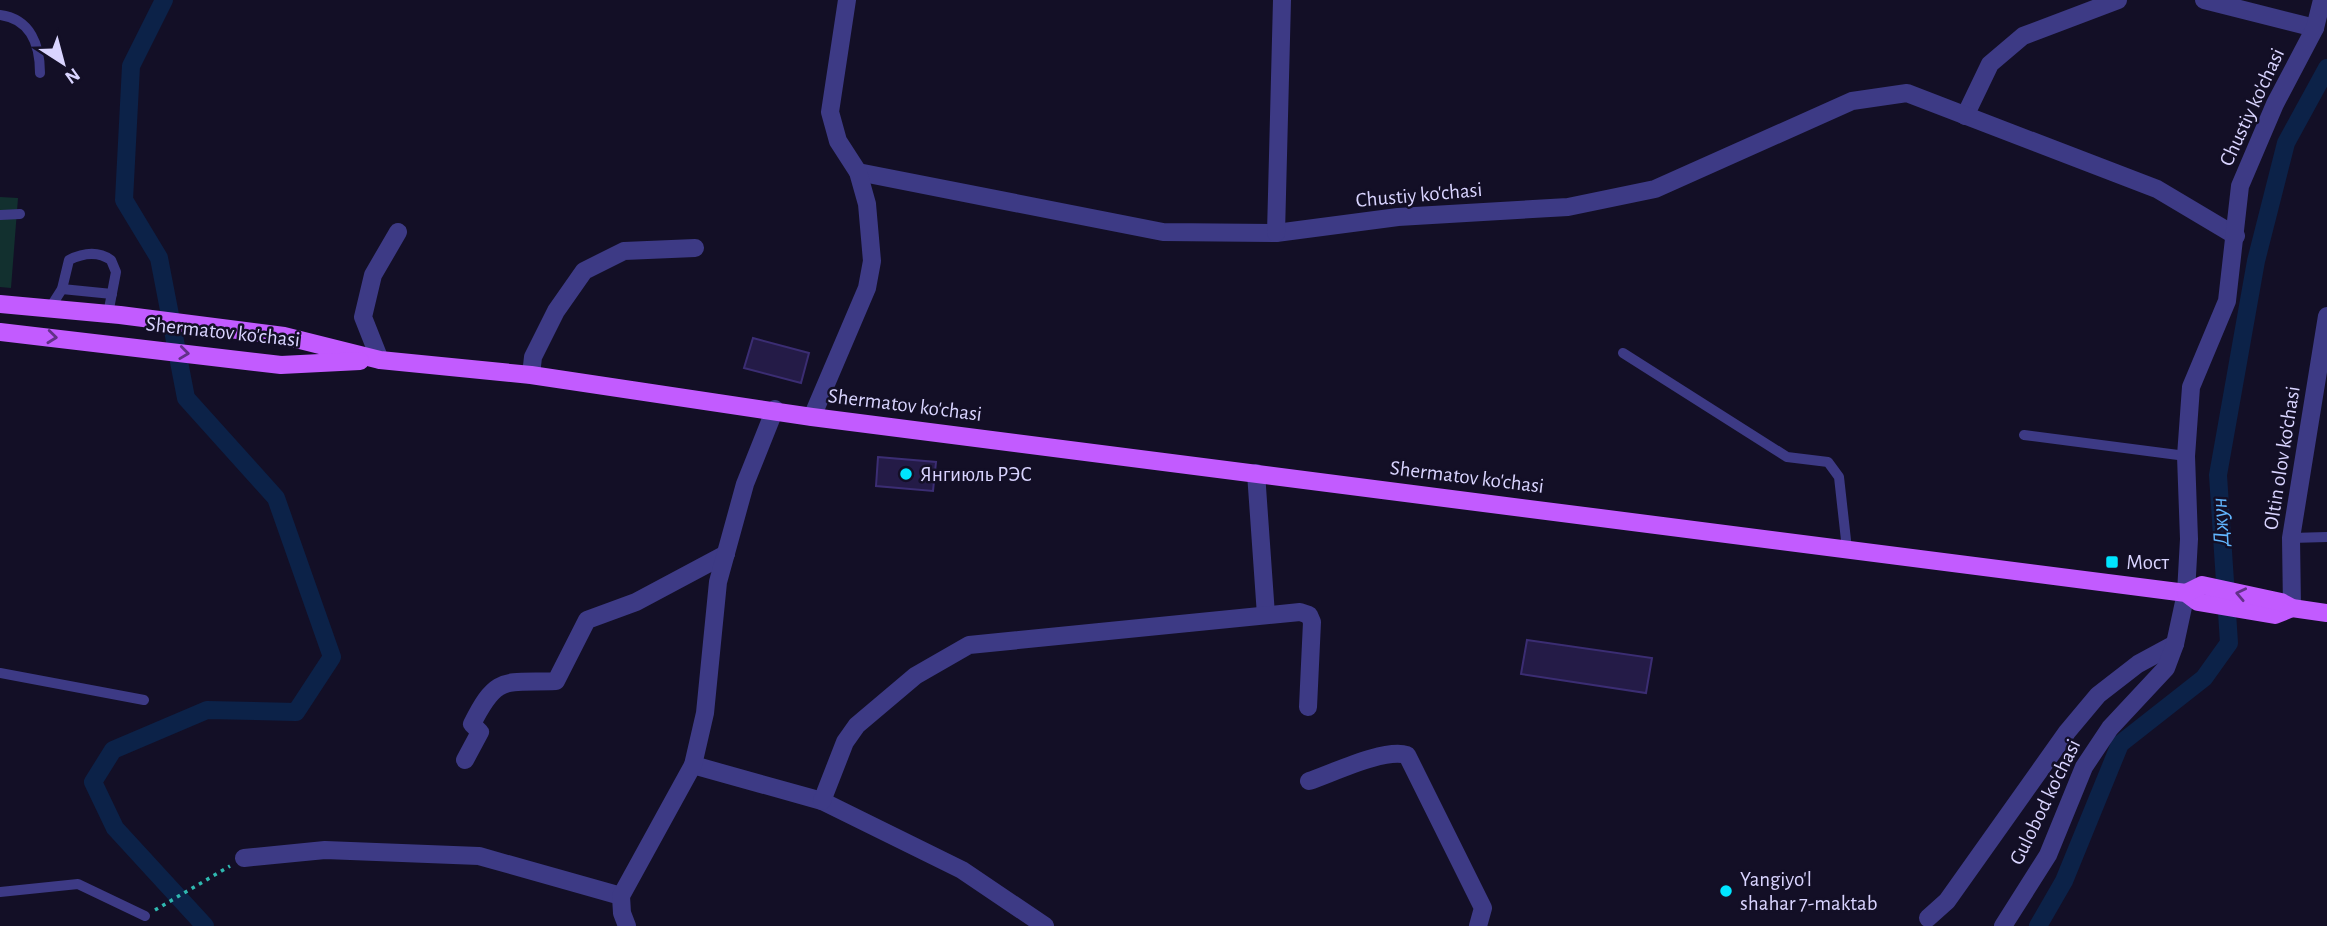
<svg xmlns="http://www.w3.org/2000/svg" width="2327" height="926" viewBox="0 0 2327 926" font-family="'Alegreya Sans',sans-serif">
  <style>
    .pitch { fill: #12302f }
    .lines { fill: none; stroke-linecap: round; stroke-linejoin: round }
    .canal { stroke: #0c2248; stroke-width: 18 }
    .building { fill: #241b47; stroke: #3b2d73; stroke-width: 2 }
    .path { stroke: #2fb8b0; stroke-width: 3.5; stroke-dasharray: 3.5 5; stroke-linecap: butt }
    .service { stroke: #3d3a85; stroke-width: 10 }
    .minor { stroke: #3d3a85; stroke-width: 18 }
    .tertiary { stroke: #3d3a85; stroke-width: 18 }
    .primary { stroke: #c25bff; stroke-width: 18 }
    .oneway { stroke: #623188 }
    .poi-dot { fill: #00e5ff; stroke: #130f26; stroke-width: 2.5 }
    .labels { text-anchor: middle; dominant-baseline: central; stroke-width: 5; stroke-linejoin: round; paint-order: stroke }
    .street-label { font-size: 21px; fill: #d9d4ff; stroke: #130f26 }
    .poi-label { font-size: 21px; fill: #d9d4ff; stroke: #130f26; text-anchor: start }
    .water-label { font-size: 23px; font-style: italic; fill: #62b6ff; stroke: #130f26 }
  </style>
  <rect width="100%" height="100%" fill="#130f26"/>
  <!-- pitch -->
  <path class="pitch" d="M0,197L18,198L11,288L0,287Z"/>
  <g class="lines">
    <!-- canal -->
    <g class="canal">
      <path d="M164,0L131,66L124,200L159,258L186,398L276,498L332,657L296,712L207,710L113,750L93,782L115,828L205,926"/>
      <path d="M2038,926L2064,881L2120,744L2204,678L2229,643L2218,475L2256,261L2286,143L2327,68"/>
    </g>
  </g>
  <!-- building -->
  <g class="building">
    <path d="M753,338L809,353L801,383L744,368Z"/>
    <path d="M878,457L936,462L933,491L876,486Z"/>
    <path d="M1527,640L1652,658L1646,693L1521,674Z"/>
  </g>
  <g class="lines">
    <!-- path -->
    <path class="path" d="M155,910L230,866"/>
    <!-- service -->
    <g class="service">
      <path d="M0,15C31,19 40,46 40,73"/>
      <path d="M0,215L20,214"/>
      <path d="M62,289L112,294"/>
      <path d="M50,308L62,289L69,260C83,253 98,251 111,260L116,272L108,314"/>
      <path d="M1623,353L1787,457L1828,462L1839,477L1847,549"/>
      <path d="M2024,435L2186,456"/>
      <path d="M2291,538L2327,537"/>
      <path d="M0,673L144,700"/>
      <path d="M0,892L78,884L145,916"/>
    </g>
    <!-- minor -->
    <g class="minor">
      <path d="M2204,0L2315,28"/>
      <path d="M1965,116L1990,64L2023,36L2118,0"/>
      <path d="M858,172L1163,232L1276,233L1398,217L1568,207L1655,189L1852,101L1907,93L2157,189L2236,236"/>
      <path d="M1276,233L1282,0"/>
      <path d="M380,360L363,317L373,275L398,232"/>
      <path d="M531,375L533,357L556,311L584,271L624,251L695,248"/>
      <path d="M1256,473L1266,615"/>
      <path d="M465,760L480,732L472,724C497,674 504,683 556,681L587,620L636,602L726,554"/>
      <path d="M693,765L822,801L962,870L1045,926"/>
      <path d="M1309,781C1333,773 1384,748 1407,755L1483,908L1478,926"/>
      <path d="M822,801L845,742L857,725L915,676L969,645L1300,612L1309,615L1312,622L1308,707"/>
      <path d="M244,858L325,850L479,856L621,896"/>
      <path d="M1928,918L1947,901L2067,732L2098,695L2138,664L2175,644"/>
      <path d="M627,926L622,913L621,896L693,765L705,713L718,582L745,484L775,409"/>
      <path d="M2003,926L2048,855L2084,767L2110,728L2166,668L2175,644L2186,593L2189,539L2186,456L2191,387L2227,301L2240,186L2275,104L2315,28L2322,0"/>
    </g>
    <!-- tertiary -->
    <g class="tertiary">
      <path d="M812,417L867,288L872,261L867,204L858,172L838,141L830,112L847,0"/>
      <path d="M2292,608L2291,538L2327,316"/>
    </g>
    <!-- primary -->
    <g class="primary">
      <path d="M0,304L120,315L284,336L380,360L531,375L812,417L2186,593L2198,602L2275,615L2292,608"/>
      <path d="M0,332L281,365L360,361"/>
      <path d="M2186,593L2202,585L2281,602L2292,608L2327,613"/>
    </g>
  </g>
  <!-- one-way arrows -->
  <defs><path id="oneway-chevron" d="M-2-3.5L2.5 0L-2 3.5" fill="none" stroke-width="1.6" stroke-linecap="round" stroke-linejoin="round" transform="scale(1.75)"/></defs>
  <g class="oneway">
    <use href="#oneway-chevron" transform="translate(52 337) rotate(6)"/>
    <use href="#oneway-chevron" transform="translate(184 353) rotate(7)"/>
    <use href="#oneway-chevron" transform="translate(2241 594) rotate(-168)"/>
  </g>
  <!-- markers -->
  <g class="poi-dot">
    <circle cx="906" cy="474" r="7"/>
    <rect x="2105" y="555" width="14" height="14" rx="3.5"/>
    <circle cx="1726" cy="891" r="7"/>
  </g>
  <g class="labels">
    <!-- street labels -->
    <g class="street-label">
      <text transform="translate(2252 107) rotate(-65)">Chustiy ko'chasi</text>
      <text transform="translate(1419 195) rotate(-5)">Chustiy ko'chasi</text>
      <text transform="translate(223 332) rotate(6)">Shermatov ko'chasi</text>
      <text transform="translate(905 405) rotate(7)">Shermatov ko'chasi</text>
      <text transform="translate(2282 458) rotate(-81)">Oltin olov ko'chasi</text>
      <text transform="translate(1467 477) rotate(7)">Shermatov ko'chasi</text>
      <text transform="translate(2045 802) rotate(-64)">Gulobod ko'chasi</text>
    </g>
    <!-- poi labels -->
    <g class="poi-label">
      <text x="920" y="474">Янгиюль РЭС</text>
      <text x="2126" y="562">Мост</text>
      <text x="1740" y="879">Yangiyo'l<tspan x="1740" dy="24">shahar 7-maktab</tspan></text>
    </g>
    <!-- water labels -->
    <g class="water-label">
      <text transform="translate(2221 522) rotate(-93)">Джун</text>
    </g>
  </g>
  <!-- north arrow -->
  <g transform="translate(63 63) rotate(144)" stroke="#130f26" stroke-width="5" paint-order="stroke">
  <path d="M0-5L12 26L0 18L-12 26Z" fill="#d9d4ff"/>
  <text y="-10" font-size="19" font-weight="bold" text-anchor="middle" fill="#d9d4ff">N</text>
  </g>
</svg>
